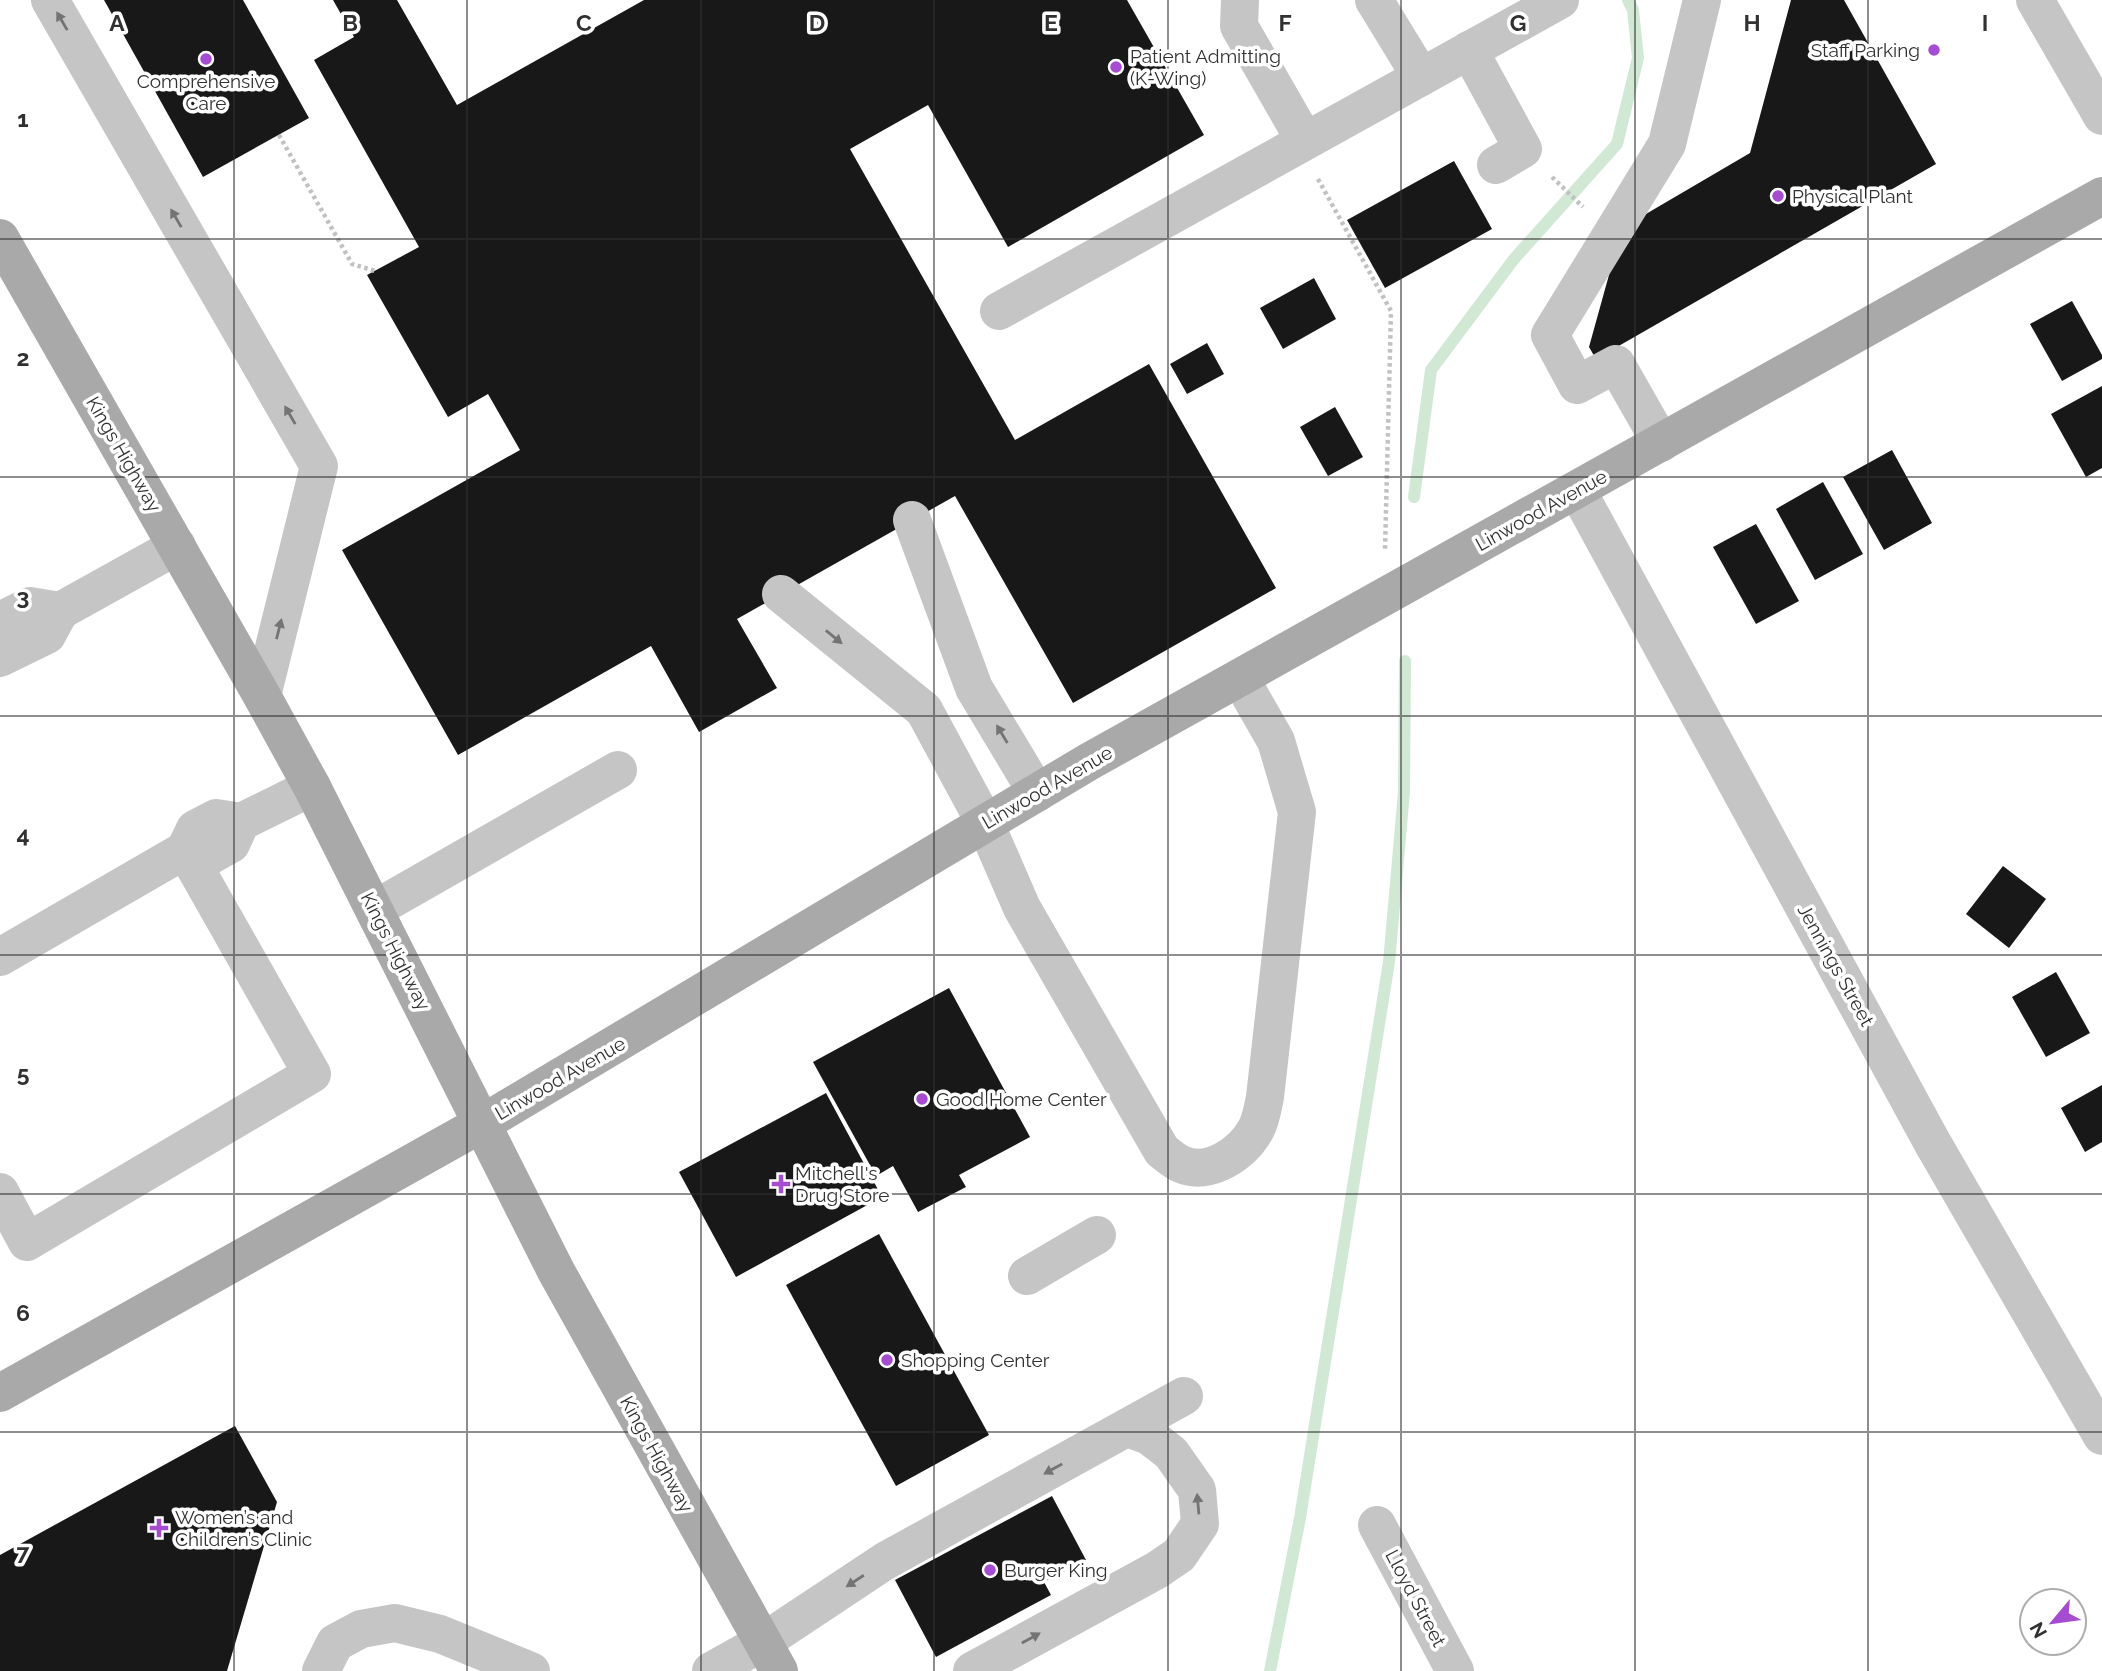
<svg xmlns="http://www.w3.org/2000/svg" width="2102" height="1671" viewBox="0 0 2102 1671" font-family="Raleway,sans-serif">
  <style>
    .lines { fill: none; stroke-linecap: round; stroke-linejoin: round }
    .stream { stroke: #d1e9d4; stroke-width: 12 }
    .building { fill: #181818 }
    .path { stroke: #c1c1c1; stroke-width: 4.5; stroke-dasharray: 3.5 3.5; stroke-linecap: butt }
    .minor { stroke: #c5c5c5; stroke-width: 38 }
    .major { stroke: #a9a9a9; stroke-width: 38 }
    .oneway { fill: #747474 }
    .grid { fill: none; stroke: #313131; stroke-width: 2; stroke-opacity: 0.55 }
    .poi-dot { fill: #a64cd0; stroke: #fff; stroke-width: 2.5 }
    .labels { text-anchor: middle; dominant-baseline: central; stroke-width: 7; stroke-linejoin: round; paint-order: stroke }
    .poi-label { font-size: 19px; fill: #313131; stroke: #fff; text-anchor: start }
    .street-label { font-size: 19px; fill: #313131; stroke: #fff }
    .grid-label { font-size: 23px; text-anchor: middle; font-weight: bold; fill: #313131; stroke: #fff; stroke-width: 7; stroke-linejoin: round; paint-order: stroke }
  </style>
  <rect width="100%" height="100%" fill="#fff"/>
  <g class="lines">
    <!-- stream -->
    <g class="stream">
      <path d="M1414,497L1431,370L1514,259L1617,144L1638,58L1633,10L1628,0"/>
      <path d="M1270,1671L1300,1518L1389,962L1404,792L1405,661"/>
    </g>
  </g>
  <!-- building -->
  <g class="building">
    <path d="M104,0H243L309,118L203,177Z"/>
    <path d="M333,0H397L457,105L644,0H1127L1204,135L1008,247L928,105L850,149L1015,440L1149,364L1276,588L1073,703L955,496L737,619L777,688L699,732L651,646L458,755L342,550L520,450L488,394L448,417L367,275L419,247L314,60L354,37Z"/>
    <path d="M1791,0H1844L1936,164L1596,359L1589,347L1622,228L1750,153Z"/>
    <path d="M1454,161L1492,229L1385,288L1347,220Z"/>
    <path d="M1314,278L1336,319L1283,349L1260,308Z"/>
    <path d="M2072,301L2102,355V359L2062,381L2030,324Z"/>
    <path d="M1207,343L1224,374L1187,394L1170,364Z"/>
    <path d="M2102,386V468L2086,477L2051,414Z"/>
    <path d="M1335,407L1363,457L1328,476L1300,427Z"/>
    <path d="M1892,450L1932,523L1884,550L1843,477Z"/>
    <path d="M1823,482L1863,554L1815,580L1776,509Z"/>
    <path d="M1756,524L1799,601L1756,624L1713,547Z"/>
    <path d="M2003,866L2046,899L2009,948L1966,914Z"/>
    <path d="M2056,972L2090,1033L2046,1057L2012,997Z"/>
    <path d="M949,988L1030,1137L959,1175L966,1187L918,1212L893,1166L876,1176L813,1062Z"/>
    <path d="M2102,1085V1142L2085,1152L2061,1108Z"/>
    <path d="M826,1093L882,1197L736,1277L679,1172Z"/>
    <path d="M879,1234L989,1435L896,1486L786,1285Z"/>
    <path d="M235,1426L277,1502L227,1671H0V1555Z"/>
    <path d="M1052,1496L1086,1560L1044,1582L1051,1595L936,1657L895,1580Z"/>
  </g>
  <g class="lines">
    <!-- path -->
    <g class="path">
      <path d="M279,135L352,264L375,271"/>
      <path d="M1552,177L1583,207"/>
      <path d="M1318,179L1391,311L1385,551"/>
    </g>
    <!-- minor -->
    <g class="minor">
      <path d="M50,0L319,466L262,696"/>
      <path d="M1240,0L1239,26L1305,141"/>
      <path d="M1374,0L1421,77"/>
      <path d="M2035,0L2102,116"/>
      <path d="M1469,50L1523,149L1496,165"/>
      <path d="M999,311L1560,0"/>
      <path d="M1661,443L1616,364L1577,385L1550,335L1667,144L1702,0"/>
      <path d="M1577,490L1932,1142L2102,1436"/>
      <path d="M912,520L974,688L1037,793"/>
      <path d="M781,594L924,710L985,823L1022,908L1162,1151C1168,1155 1174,1161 1181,1164C1209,1177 1243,1153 1256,1129C1261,1120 1263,1107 1265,1097L1297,812L1276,741L1240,678"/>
      <path d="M60,611L177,546"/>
      <path d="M0,621L30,606L60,611L47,635L0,658"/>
      <path d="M185,850L206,858L231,844L241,822"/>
      <path d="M375,909L618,770"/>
      <path d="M0,957L185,850L195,829L216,818L241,822L312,787"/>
      <path d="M0,1192L27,1242L312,1074L185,850"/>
      <path d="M1027,1276L1097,1235"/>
      <path d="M1377,1525L1455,1671"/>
      <path d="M321,1671L335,1643L361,1629L395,1623L440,1634L531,1671"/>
      <path d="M711,1671L763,1642L885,1561L1184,1396"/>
      <path d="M972,1671L1157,1570L1179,1555L1200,1524L1197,1490L1171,1453L1149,1436L1127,1428"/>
    </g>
    <!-- major -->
    <g class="major">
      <path d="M0,238L262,696L312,787L556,1271L779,1671"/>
      <path d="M0,1393L483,1123L1090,761L2102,196"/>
    </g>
  </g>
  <!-- one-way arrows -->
  <defs><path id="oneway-solid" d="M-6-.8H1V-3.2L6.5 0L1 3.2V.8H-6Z" transform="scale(1.75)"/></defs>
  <g class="oneway">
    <use href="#oneway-solid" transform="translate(62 21) rotate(-120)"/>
    <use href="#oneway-solid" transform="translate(176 218) rotate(-120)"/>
    <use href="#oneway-solid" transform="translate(290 415) rotate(-120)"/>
    <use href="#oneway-solid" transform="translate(279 629) rotate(-76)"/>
    <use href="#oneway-solid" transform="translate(834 637) rotate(39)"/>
    <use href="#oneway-solid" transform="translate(1002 734) rotate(-121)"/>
    <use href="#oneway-solid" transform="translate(1053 1469) rotate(151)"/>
    <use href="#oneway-solid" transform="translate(1198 1504) rotate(-95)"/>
    <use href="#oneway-solid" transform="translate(855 1581) rotate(147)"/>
    <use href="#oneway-solid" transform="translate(1031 1638) rotate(-29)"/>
  </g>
  <!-- grid -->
  <path class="grid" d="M234,0V1671M467,0V1671M701,0V1671M934,0V1671M1168,0V1671M1401,0V1671M1635,0V1671M1868,0V1671M0,239H2102M0,477H2102M0,716H2102M0,955H2102M0,1194H2102M0,1432H2102"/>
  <!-- markers -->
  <g class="poi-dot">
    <circle cx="1934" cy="50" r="7"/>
    <circle cx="206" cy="59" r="7"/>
    <circle cx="1116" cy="67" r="7"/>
    <circle cx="1778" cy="196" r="7"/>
    <circle cx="922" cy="1099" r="7"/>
    <path d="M777.5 1173.5h7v7h7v7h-7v7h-7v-7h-7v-7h7z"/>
    <circle cx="887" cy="1360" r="7"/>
    <path d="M155.5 1517.5h7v7h7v7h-7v7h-7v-7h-7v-7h7z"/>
    <circle cx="990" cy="1570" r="7"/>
  </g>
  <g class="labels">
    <!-- poi labels -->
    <g class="poi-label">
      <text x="1920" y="50" text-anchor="end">Staff Parking</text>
      <text x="1130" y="56">Patient Admitting<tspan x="1130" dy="22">(K-Wing)</tspan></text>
      <text x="206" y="81" text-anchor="middle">Comprehensive<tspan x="206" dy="22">Care</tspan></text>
      <text x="1792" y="196">Physical Plant</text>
      <text x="936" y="1099">Good Home Center</text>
      <text x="795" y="1173">Mitchell's<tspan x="795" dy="22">Drug Store</tspan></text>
      <text x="901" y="1360">Shopping Center</text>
      <text x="175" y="1517">Women’s and<tspan x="175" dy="22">Children’s Clinic</tspan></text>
      <text x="1004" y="1570">Burger King</text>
    </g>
    <!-- street labels -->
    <g class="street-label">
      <text transform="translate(124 454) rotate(60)">Kings Highway</text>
      <text transform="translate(1541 510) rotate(-29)">Linwood Avenue</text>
      <text transform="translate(1047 787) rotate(-30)">Linwood Avenue</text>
      <text transform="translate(396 951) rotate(63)">Kings Highway</text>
      <text transform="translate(1836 965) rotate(61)">Jennings Street</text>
      <text transform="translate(560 1078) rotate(-30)">Linwood Avenue</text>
      <text transform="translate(657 1454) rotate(61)">Kings Highway</text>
      <text transform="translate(1416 1598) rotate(62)">Lloyd Street</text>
    </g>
  </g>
  <g class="grid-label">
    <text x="117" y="31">A</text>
    <text x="350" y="31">B</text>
    <text x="584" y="31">C</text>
    <text x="817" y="31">D</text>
    <text x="1051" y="31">E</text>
    <text x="1285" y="31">F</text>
    <text x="1518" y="31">G</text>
    <text x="1752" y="31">H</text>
    <text x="1985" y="31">I</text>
    <text x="23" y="127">1</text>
    <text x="23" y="366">2</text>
    <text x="23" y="605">3</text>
    <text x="23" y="843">4</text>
    <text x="23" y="1082">5</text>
    <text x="23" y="1321">6</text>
    <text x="23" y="1560">7</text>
  </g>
  <!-- north arrow -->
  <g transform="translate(2053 1622) rotate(241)"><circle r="33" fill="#ffffff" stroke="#adadad" stroke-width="2"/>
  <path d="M0-5L12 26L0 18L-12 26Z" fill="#a64cd0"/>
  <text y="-10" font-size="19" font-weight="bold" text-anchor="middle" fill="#313131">N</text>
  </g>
</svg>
